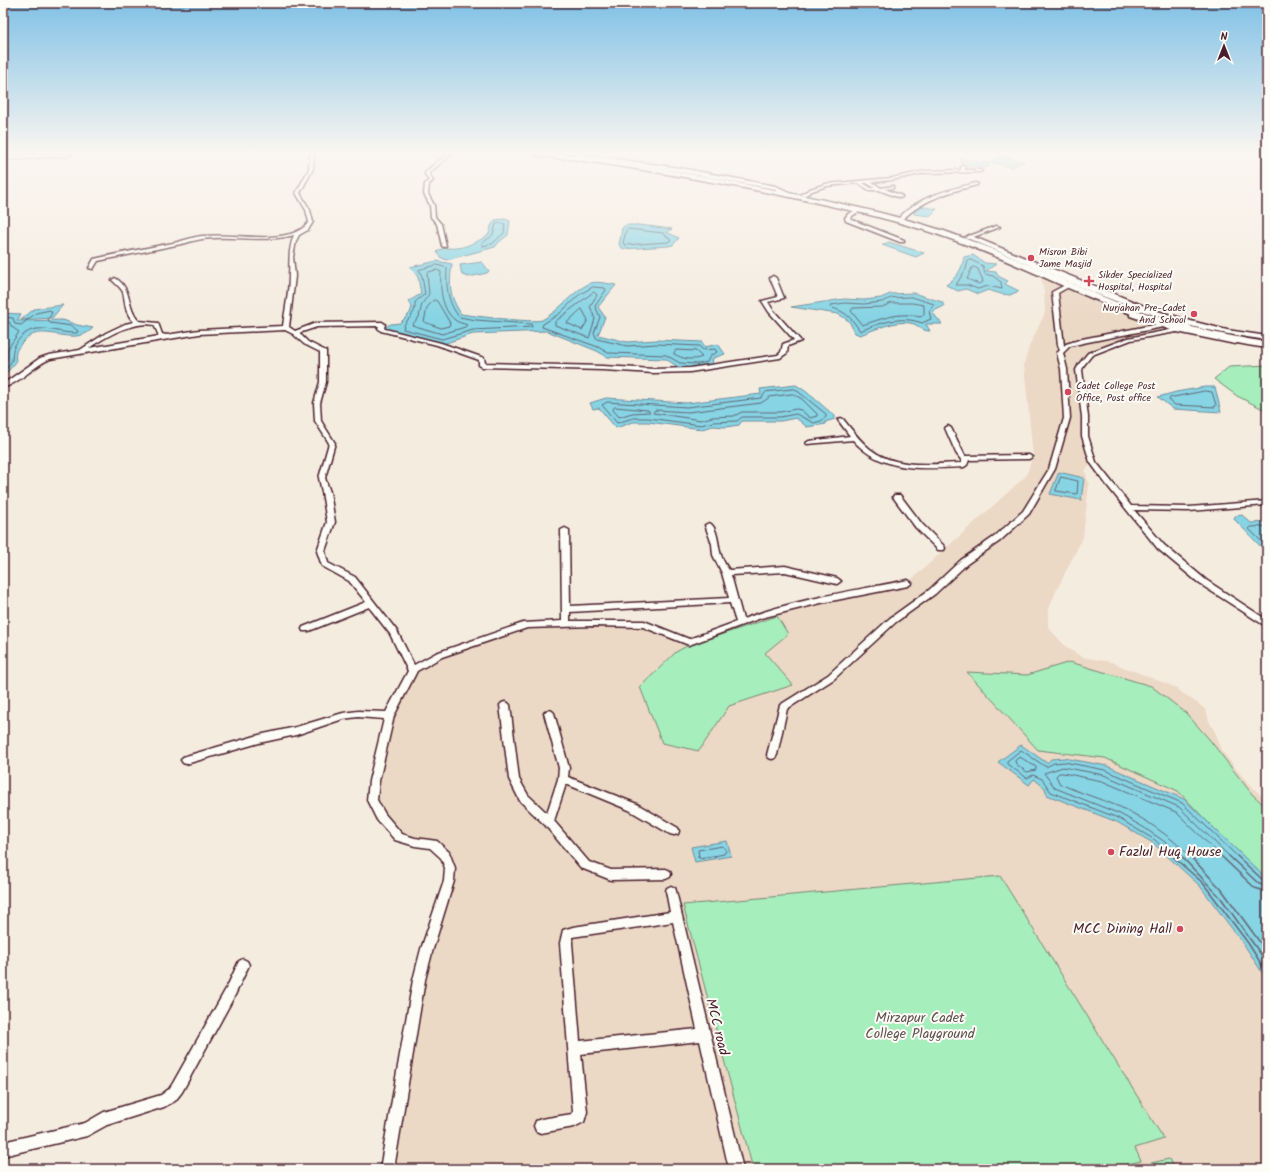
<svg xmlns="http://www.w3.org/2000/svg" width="1270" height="1172" viewBox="0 0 1270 1172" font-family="Kalam,sans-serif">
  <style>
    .built { fill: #ebd8c5 }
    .green { fill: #a6eebb; stroke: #788673 }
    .water { fill: #86d4e4; stroke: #6e8c9a }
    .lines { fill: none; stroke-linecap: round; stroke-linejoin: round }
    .shore-far1 { stroke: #626775; stroke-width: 1 }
    .shore { stroke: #626775; stroke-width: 1.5 }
    .street-casing { stroke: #4a1f2b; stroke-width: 3 }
    .secondary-casing { stroke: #4a1f2b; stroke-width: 3 }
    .highway-casing { stroke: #4a1f2b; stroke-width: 3 }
    .street { fill: #fdfcf7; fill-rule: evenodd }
    .secondary { fill: #fdfcf7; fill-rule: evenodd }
    .highway { fill: #fdfcf7; fill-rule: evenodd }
    .poi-dot { fill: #d1495b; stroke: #fdfcf7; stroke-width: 1.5 }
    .labels { text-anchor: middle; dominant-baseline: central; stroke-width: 4; stroke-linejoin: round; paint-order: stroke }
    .far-poi-label { font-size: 10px; fill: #4a1f2b; stroke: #fdfcf7; text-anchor: start }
    .near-poi-label { font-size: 14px; fill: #4a1f2b; stroke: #fdfcf7; text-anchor: start }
    .near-park-label { font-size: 14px; fill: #61534f; stroke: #fdfcf7 }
    .near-street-label { font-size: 14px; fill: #4a1f2b; stroke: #fdfcf7 }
  </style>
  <rect width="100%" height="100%" fill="#f5ece0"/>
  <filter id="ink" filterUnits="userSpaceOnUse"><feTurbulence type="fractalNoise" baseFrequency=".025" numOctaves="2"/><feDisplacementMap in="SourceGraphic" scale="8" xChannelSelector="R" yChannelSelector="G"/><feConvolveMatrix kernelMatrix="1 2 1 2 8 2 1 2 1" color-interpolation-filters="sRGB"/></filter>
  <g filter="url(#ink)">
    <!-- built -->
    <path class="built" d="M1044,278L1153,324L1156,327L1165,329L1118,342L1115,345L1088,354L1079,364L1077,369L1092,462L1085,471L1089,485L1083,537L1057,589L1048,611V627L1067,648L1082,657L1111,662L1172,686L1197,703L1206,710L1209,721L1216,734L1221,750L1242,776L1267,802V1169H393L422,981L452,867L434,843L400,836L373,800L389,719L414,669L439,655L527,626L644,625L690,643L758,617L911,583L912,579L1026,476L1033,456L1024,364L1029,347L1045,313L1044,292L1041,279Z"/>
    <!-- green -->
    <g class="green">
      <path d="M1267,365V411L1237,396L1214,379L1229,367Z"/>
      <path d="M777,616L788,634L765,653L793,685L729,706L699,751L662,743L640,687L676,652L687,646Z"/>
      <path d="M1070,662L1151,686L1186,713L1209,739L1252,794L1267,808V884L1178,791L1105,758L1038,750L967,672L1027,675Z"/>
      <path d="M1000,876L1164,1139L1135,1148L1141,1161L1106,1169H753L683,905Z"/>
      <path d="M1169,1159L1174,1169H1154L1151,1163Z"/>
    </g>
    <!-- water -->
    <g class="water">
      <path d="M1001,156L1024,162L1012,167L992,163L994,160Z"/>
      <path d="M960,158L971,160V161L991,163L986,168L963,166Z"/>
      <path d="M920,206L937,209L930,216L914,214L915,212L913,211Z"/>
      <path d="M505,219L510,221L508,235L499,242L495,247L446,260L440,257L437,252C443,246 450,249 457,248C464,248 484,239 489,234L491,226L495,220Z"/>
      <path d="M626,225H639L672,229L667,232L679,238L673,245L668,246L623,249L619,245L622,228Z"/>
      <path d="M889,242L924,253L916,257L882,245Z"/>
      <path d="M973,255L985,263L996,264L986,271L996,272L998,276L1008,281L1005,284L1019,291L1010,295L1001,294L988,290L978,294L966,289L958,291L946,285C957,277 962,270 964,257Z"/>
      <path d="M437,261L452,264C449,286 449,295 461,314C473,316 534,323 542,320C560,311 574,289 591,283C598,281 609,284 616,285L598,307L605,317L598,335L627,342L656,340L702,342L705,347L718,344L725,354L713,358L712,364L699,368L678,367L666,359L607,357L597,351L547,331L473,334L443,344L383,328L391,324L400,323L410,313L412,307L409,301L421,294L418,277L410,267Z"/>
      <path d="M482,262L489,271L487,273L469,277L462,275L460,265Z"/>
      <path d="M913,293L942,302L944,306L932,312L942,324H926L930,331C920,331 919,324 910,323C895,320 874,330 860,335L855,333L849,321L838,314L791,307L844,299L864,300L881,298L890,294Z"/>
      <path d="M63,305L52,318L21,320L34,309Z"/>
      <path d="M3,313L21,314L17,321L63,320L77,325L93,328C72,350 41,318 22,343C20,345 16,350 16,353C15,355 16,359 16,362L3,377Z"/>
      <path d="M796,385C810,393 821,405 835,416V419L825,422L826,424L807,427L796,418L781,421H742L739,425L726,427L713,426L702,429L648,422H633L616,428L599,408L593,409L590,403L606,398L687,403L761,394L760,389Z"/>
      <path d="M1205,387H1215L1221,412L1173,409L1158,397L1176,392Z"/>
      <path d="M1059,472L1084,478L1081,500L1050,494Z"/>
      <path d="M1242,515L1251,523L1267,522V553L1234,519L1235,516Z"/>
      <path d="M1021,745L1047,763L1051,759L1064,758L1107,766L1184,799L1267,879V980L1245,946L1200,886L1153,843L1117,822L1047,795L1045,788L1034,779L1029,785L998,762Z"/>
      <path d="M727,841L731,856L695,862L691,847Z"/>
    </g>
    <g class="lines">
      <!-- shore-far1 -->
      <g class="shore-far1">
        <path d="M497,223L505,224L504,233L492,244L482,246V243L492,236Z"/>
        <path d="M628,229L663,233L671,240L668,242L625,245L623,243L626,231Z"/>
        <path d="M971,260L983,266L985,274L993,276L1001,282L1002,289L988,286L978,289L967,285H956L966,269L968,261Z"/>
        <path d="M437,265L447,268C446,287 447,301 459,317L476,320L531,324L532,327L473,330L442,339L403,329C404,319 417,317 415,302L425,294L422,276L419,270Z"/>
        <path d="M974,267L978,269C979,274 983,278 983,282L979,284L967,279L972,268Z"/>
        <path d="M437,270L441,272C440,288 441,309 455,320C458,323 463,323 467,325L465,327L442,334L412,325L419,317L422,304L429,294L427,273Z"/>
        <path d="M593,287L605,288L606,290L595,306L600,317L594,333L597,339L627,346L656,344L699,346L703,350L715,349L717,352L710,356L707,362L698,364L680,363L666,355L608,353L598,347L542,327L543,324L559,314L579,295Z"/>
        <path d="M594,292L597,295L590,306L595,319L589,338L555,325V322Z"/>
        <path d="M912,297L934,304L929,311L931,319L922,323C901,315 880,323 860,331C851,317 846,312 830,307L831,305L845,303L864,304L882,302L891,298Z"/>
        <path d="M434,300L437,301L450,323L449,326L441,328L424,322L427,308Z"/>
        <path d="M892,303H912L924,305V315L920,317C899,311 882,319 862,325L851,311L853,308L882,307Z"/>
        <path d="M582,309L588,320L582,330L567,323Z"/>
        <path d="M3,317L13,318L15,324L21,325L36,313L50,310L52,313L48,319L50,323L72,326L78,331L77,333C53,334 32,317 15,345C12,350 13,354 12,360C11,364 6,369 3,372"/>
        <path d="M3,322H9L12,327L19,332L7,350V359L3,365"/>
        <path d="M676,350L696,351L702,357C692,361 683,359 674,354Z"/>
        <path d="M795,389L826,414V417L821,421L814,423L796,414L780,417H742L737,421L713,422L701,425L648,418H633L617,423L602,405L607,402L687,407L761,398L766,392Z"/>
        <path d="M1205,391L1212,392L1216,405L1215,407L1175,405L1169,400L1170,398Z"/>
        <path d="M793,394L802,399L817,414V416L810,418L801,410L796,409L780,412H742L734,416L712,417L701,420L653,413L655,410L688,412L761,403L770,397Z"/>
        <path d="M615,407L648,410L650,412L632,413L619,417L613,410Z"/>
        <path d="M1061,477L1078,481L1077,494L1056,491Z"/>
        <path d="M1267,526L1251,527L1249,529L1267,547"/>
        <path d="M1020,757L1036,767V770L1027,772L1016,764L1015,761Z"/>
        <path d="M699,857L698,850L723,846L726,851L724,854L709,857"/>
        <path d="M1173,857L1155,840L1118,818L1051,792L1042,779L1033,775L1027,778L1007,764V761L1021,750L1046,767L1054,763L1064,762L1105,770L1182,803L1238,857"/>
        <path d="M1182,857L1165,842L1143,827L1120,814L1055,788L1044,773L1063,767L1104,775L1179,807L1230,857"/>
        <path d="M1191,857C1171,837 1146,819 1120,807C1101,799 1080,793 1060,784L1056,776L1059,773H1063L1102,781L1176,812L1222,857"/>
      </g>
      <!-- shore -->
      <g class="shore">
        <path d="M698,856L700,858L715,856"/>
        <path d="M1172,856L1203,883L1248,943L1267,973"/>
        <path d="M1181,856L1221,898L1267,963"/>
        <path d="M1190,856L1222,890L1267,952"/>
        <path d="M1221,856L1255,888L1267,892"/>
        <path d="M1229,856L1259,884L1267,886"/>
        <path d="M1237,856L1263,880L1267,881"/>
      </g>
      <defs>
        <g id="street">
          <path d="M310,154H314L313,169L300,193L310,210L313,222L308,230L299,235L296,241L293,257L295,276L289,327L295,331L316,323L382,322L385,324L384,328L385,329L441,343L484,358L485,363L603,366L654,369L690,368L778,355L781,352L783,344L794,340L769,312L762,301L778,297L770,278L773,276L776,278L784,298L768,302L773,310L801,341L788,346L787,353L780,358L690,372L654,373L603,370L482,367L479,365V360L437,345L381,331L378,328L379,326L317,327L299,333L308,342L326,351V382L320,403L321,421L335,443L325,478L330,492L335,522L325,551L328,563L355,577L397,631L414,665L436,653L523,623L562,621L561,530L565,528L569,530L570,606L729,598L722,573L713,555L712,544L705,525L709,523C718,526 718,547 721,555C723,561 726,566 729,570L785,566L837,578L841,581L837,584L785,572L731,575L743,619C796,599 853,591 908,580L912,583L908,586L821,603L761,618L689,645L643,627L593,626L527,628L442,657L417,671L415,675L394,716L379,781L377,800L385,814L402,834L415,838L437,841L449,852L455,868L454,881L433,949L425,980L394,1169H380L413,980L421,949L444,881L445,868L441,858L430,848L415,846L395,840L377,820L367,800L369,781L384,719L358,717L343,719L296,735L259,743L186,764L183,763L181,760L183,757L186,756L259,735L296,727L343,713L358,711L386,712L408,671L390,634L369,607L309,631H303L302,629L303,627L366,602L349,581L322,566L317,551L327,522L322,492L319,478L329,443L315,421L314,403L320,382V352L304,344L293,334L285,330L199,334L50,359C33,366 21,382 3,388V384L40,358L49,355L80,350L106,333L125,324L134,322C124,312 126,304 123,292C121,288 116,284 112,280L115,278C133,288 126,308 139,321L158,323L162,334L166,335L199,330L283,326C285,310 289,293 289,276C290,261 288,250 294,235C258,245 221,231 186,243L98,261L93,269L89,268L94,259C120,253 147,248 173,243C183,241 192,237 202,236C225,234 248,238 270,237C284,236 300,234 309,222L306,210L296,193L309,169ZM146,324L154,325L159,336L89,348C107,336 124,326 146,324ZM730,603L736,622L689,639L644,621H570V612Z"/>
          <path d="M448,154H452L430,172L429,174L433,181L429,184L428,194L434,205L435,217L441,224L446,246L444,247L442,246L437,224L431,217L430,205L424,194L425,184L429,181L425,174L426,171Z"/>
          <path d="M963,166L965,167V170H980L982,171L980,172L925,173L892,180L872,182L881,188L893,186V188L885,189L902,196V197L900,198L879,190H869L858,183L827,186L812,191L804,196L800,195L810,189L826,184L892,178L925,171L961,170V167ZM863,183H867L875,188H871Z"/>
          <path d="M976,183L978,184L977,185C949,192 924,199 903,219L899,218C919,196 948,190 976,183Z"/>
          <path d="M858,209L862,210L852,216L850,219L904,240V242H900L846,221L845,218L848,214Z"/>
          <path d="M996,226L1000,227L968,239L964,238Z"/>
          <path d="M1067,284L1072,285L1058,293L1064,346L1066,344L1082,339L1163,323L1166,325L1163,327L1083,343L1070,346L1063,353L1067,369L1070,418L1055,469L1029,514L1000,541L967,564L935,594L896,622L834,679L787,709L777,755L775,758L772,759L769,758L767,755L780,705L828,675L890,618L929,590L961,560L994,537L1023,511L1049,469L1064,418L1061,369L1057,353L1060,350L1058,345L1052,292Z"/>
          <path d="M1180,328L1182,329V331L1131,340L1092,355L1084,365L1082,370L1088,417V436L1096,462L1131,506L1189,507L1267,501V505L1189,511L1134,510L1164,545L1206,580L1267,620V627L1200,584L1158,549L1106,484L1090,462L1082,436V417L1076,370L1079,364L1088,353L1128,338Z"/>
          <path d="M841,418L843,419C851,429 860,441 870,449C895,469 932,464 961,463L962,461L956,453L945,428L948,426L951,428L965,456L1029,455L1032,457L1029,459L969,460L967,465L964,467C924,469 882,473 853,440L807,444L806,443L809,441L850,436L838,420Z"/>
          <path d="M894,495H900L922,524L944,546L945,548L944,550H938L916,528L893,497Z"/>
          <path d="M505,702L508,703L510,705L519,779L528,795L547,813L558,779L559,768L544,713L546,711L549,710L552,711L554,713L569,768L568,777L637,804L678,828L679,831L678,834L674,835L670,834L629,810L566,784L554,821L589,862L611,870L666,869L670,871L671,874L670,877L666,879L611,880L581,868L545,825L520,801L509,779L500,705L502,703Z"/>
          <path d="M671,886L675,888L676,891L743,1169H729L700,1041L581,1054L587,1112L584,1122L574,1127L541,1133L536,1131L534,1126L536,1121L541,1119L572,1114L573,1112L560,943L563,930L573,927L670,912L666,891L667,888ZM673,922L697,1029L580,1041L572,943V937Z"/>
          <path d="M243,959L247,961L249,965L235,995L182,1092L175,1101L164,1107L107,1125L87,1136L3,1156V1142L85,1123L104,1112L161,1095L169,1089L173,1083L227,987L239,961Z"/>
        </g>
        <g id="secondary">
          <path d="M534,154H547L567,157L564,159L536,156Z"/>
          <path d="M570,154H580L680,168L776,186L789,192L786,194L775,189L680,172L572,156Z"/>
          <path d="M969,235L1154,310L1191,321L1227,330L1267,336V340C1240,336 1213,332 1187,325C1111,304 1039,268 967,238L966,237Z"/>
          <path d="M1130,312H1136L1182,328L1235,340L1239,342L1235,344L1177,332L1130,316Z"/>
        </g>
        <g id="highway">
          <path d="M43,154H72L69,156L3,160V156Z"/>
          <path d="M547,154H561L578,156C650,167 722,179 794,194C845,204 895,215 944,231C1008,253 1068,283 1131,308C1175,324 1220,335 1267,342V348C1219,341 1171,329 1126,312C1063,288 1003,256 939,235C890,218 840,208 790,197C711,181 630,167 550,156Z"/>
        </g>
      </defs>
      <!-- street casing -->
      <use href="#street" class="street-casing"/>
      <!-- secondary casing -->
      <use href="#secondary" class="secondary-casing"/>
      <!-- highway casing -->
      <use href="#highway" class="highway-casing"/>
      <!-- street -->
      <use href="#street" class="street"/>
      <!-- secondary -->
      <use href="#secondary" class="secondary"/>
      <!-- highway -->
      <use href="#highway" class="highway"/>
    </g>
  </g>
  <!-- sky -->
  <linearGradient id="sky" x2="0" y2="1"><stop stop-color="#81c1e6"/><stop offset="0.48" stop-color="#faf6f1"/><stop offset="1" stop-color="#faf6f1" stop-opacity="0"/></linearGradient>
  <rect width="1270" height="318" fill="url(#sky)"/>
  <!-- markers -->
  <g class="poi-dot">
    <circle cx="1031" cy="258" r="4"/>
    <path d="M1087 275h4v4h4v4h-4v4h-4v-4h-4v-4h4z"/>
    <circle cx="1194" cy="314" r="4"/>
    <circle cx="1068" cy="392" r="4"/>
    <circle cx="1111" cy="852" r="4"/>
    <circle cx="1180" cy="929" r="4"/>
  </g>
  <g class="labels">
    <!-- far-poi labels -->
    <g class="far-poi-label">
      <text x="1039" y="252">Misron Bibi<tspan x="1039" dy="12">Jame Masjid</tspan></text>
      <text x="1098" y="275">Sikder Specialized<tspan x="1098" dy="12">Hospital, Hospital</tspan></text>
      <text x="1186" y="308" text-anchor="end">Nurjahan Pre-Cadet<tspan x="1186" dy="12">And School</tspan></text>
      <text x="1076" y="386">Cadet College Post<tspan x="1076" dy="12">Office, Post office</tspan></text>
    </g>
    <!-- near-poi labels -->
    <g class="near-poi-label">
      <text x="1119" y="852">Fazlul Huq House</text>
      <text x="1172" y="929" text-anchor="end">MCC Dining Hall</text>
    </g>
    <!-- near-park labels -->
    <g class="near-park-label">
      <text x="920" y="1018">Mirzapur Cadet<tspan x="920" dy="16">College Playground</tspan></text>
    </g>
    <!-- near-street labels -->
    <g class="near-street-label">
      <text transform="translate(717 1027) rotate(76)">MCC road</text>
    </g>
  </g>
  <!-- margin -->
  <rect width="1270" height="1172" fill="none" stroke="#fdfcf7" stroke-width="16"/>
  <rect x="8" y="8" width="1254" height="1156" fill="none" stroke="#4a1f2b" stroke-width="1.5" filter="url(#ink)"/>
  <!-- north arrow -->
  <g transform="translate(1224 46)" stroke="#fdfcf7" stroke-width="3" paint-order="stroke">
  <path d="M0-3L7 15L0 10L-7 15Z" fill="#4a1f2b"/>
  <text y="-6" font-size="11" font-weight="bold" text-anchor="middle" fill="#4a1f2b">N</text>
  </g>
</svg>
